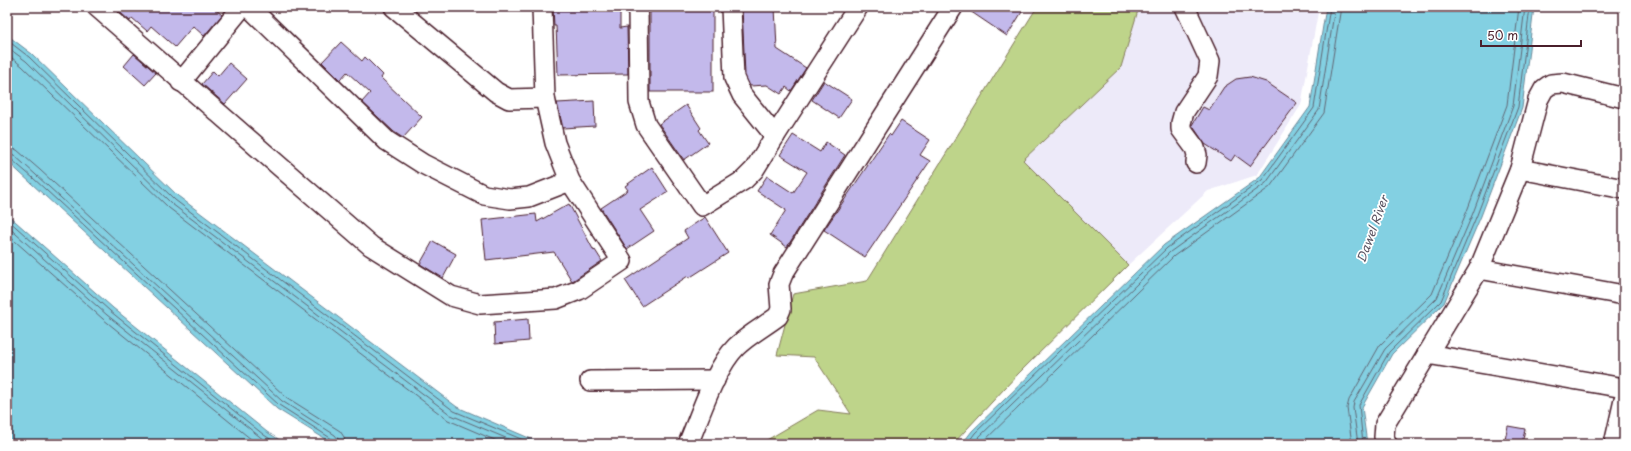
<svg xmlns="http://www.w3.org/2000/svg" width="1631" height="451" viewBox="0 0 1631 451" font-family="'Playpen Sans',sans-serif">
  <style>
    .built { fill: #edeaf9 }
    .green { fill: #bed48a; stroke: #847a5a }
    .water { fill: #83d0e2; stroke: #6c8999 }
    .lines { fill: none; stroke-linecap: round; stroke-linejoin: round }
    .shore { stroke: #616674; stroke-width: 1 }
    .building { fill: #c3b9eb; stroke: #4a1f2b }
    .minor-casing { stroke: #4a1f2b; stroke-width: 22 }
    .minor { stroke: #fff; stroke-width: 19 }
    .labels { text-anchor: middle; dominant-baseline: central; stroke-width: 3.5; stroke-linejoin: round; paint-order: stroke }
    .water-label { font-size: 12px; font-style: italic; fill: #5b5462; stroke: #fff }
  </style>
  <rect width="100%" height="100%" fill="#fff"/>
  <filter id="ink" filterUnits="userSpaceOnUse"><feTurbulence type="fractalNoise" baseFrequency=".025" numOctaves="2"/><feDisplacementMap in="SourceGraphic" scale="8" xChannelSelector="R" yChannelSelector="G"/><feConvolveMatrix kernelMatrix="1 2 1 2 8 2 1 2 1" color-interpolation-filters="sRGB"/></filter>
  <g filter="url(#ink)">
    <!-- built -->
    <path class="built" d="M1139,7H1319L1301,105L1257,175L1208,191L1128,265L1023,160L1121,67Z"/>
    <!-- green -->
    <path class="green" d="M1037,7H1139L1121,67L1023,160L1128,265L1018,374L953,444H760L818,410L851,414L814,357L777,355L793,294L867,281Z"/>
    <!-- water -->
    <g class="water">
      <path d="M1326,7H1534L1522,108L1481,216L1444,303L1392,354L1362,407L1367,444H962L972,431L1164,245L1259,178L1310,107Z"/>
      <path d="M7,35L32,54L178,196L457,407L543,444H333L277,409L7,161Z"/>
      <path d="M7,214L113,308L267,432L286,444H7Z"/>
    </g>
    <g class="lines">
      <!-- shore -->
      <g class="shore">
        <path d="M7,40L29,57L175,200L454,411L533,444"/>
        <path d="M7,47L26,61L172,204L451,415L520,444"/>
        <path d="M7,54L22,66L169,208L448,420L504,444"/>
        <path d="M7,147L17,150L40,170L286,397L340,431L344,437L345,444"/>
        <path d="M7,153L14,155L36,175L282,401L335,435L338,439L339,444"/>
        <path d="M7,158L11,159L33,178L279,405L332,439L334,444"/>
        <path d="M7,219L110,311L264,435L278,444"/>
        <path d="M7,226L107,315L269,444"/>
        <path d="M7,234L103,319L257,444"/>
        <path d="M967,444L975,433L1167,248L1262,180L1314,108L1330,7"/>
        <path d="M973,444L979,437L1170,252L1266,183L1319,110L1335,7"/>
        <path d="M981,444L1174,256L1270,187L1324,113L1341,7"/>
        <path d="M1352,444L1347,408L1349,400L1380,345L1432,294L1467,211L1507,105L1519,7"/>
        <path d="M1358,444L1353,408L1354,402L1385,349L1437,298L1473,213L1513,106L1525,7"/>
        <path d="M1363,444L1359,405L1389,352L1441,301L1477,215L1518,107L1530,7"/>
      </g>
    </g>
    <!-- building -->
    <g class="building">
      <path d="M114,7H213L222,15L204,36L193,26L175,47L151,26L147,31L132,18L130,21Z"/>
      <path d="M553,7H620V28L627,27L628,74L558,75L556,26H554Z"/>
      <rect x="650" y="7" width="63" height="85"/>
      <path d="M742,7H775L777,49L806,68L791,91L786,87L781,94L767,85L750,86L745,75Z"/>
      <path d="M964,7H1025L1007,36Z"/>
      <path d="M341,42L362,61L365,57L383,75L381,78L422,117L403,138L394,132L362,102L370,93L347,72L340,80L322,62Z"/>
      <path d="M134,54L156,73L145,85L124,66Z"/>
      <path d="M229,63L247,79L225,104L202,84L213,71L218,76Z"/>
      <path d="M1250,77L1266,82L1297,103L1250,166L1235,155L1231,161L1205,144L1192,125L1203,107L1209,110L1224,87L1236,79Z"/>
      <path d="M824,81L852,99L839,118L812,100Z"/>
      <path d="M594,101L595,126L563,128L557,103Z"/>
      <path d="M686,105L701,128L699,130L708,143L684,160L659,124Z"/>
      <path d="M901,121L930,140L920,155L930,161L865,257L824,230L889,134L891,136Z"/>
      <path d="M793,135L820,152L826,142L845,155L787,247L770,235L786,210L757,191L767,176L793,193L807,172L780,155Z"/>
      <path d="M652,167L668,192L640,210L654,231L627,249L601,208L628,190L625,186Z"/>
      <path d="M569,204L594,251L595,250L602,261L574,280L572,281L554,252L486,260L482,220L536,214L537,222Z"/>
      <path d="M705,217L728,253L689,278L688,276L642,306L625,280L688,238L684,231Z"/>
      <path d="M433,241L456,254L443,278L420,264Z"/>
      <path d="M528,319L529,341L495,344L494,322Z"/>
      <path d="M1508,426L1525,429L1522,444H1504Z"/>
    </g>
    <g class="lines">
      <defs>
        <g id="minor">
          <path d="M97,7L371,246L451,296L480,304L556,299L579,290L622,261L570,181L555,143L545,98L542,7"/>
          <path d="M249,7L387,141L423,164L484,195L510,199L529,197L570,181"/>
          <path d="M394,7L496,92L509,99L545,98"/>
          <path d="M638,7L639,102L646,125L702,206L744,180L754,170L775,136L858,7"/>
          <path d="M731,7L734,78L742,95L775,136"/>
          <path d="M1185,7L1210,61L1208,76L1184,112L1181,123V129L1195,148L1197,155L1196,163"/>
          <path d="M181,82L242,7"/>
          <path d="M1520,169L1624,189"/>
          <path d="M1479,269L1624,295"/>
          <path d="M1427,354L1624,388"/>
          <path d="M590,381L715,380"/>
          <path d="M688,444C700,416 715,368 736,347C748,335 765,326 778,316L781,309L779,284L783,274L953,7"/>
          <path d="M1387,444L1384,437L1385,424L1479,269L1520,169L1538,100L1544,89L1551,84L1563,83L1624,98"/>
          <path d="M1614,444L1624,400"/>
        </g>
      </defs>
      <!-- minor casing -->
      <use href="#minor" class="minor-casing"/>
      <!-- minor -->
      <use href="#minor" class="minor"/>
    </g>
  </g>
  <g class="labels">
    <!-- water labels -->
    <g class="water-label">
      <text transform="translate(1372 229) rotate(-70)">Dawel River</text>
    </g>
  </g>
  <!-- margin -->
  <rect width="1631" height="451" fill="none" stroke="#fff" stroke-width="24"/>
  <rect x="12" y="12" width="1607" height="427" fill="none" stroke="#4a1f2b" stroke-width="1.5" filter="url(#ink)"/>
  <!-- scale -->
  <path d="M1481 40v6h100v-6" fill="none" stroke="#4a1f2b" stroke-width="2"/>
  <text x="1487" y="40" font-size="12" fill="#4a1f2b" stroke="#ffffff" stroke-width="3" paint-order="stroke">50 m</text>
</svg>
